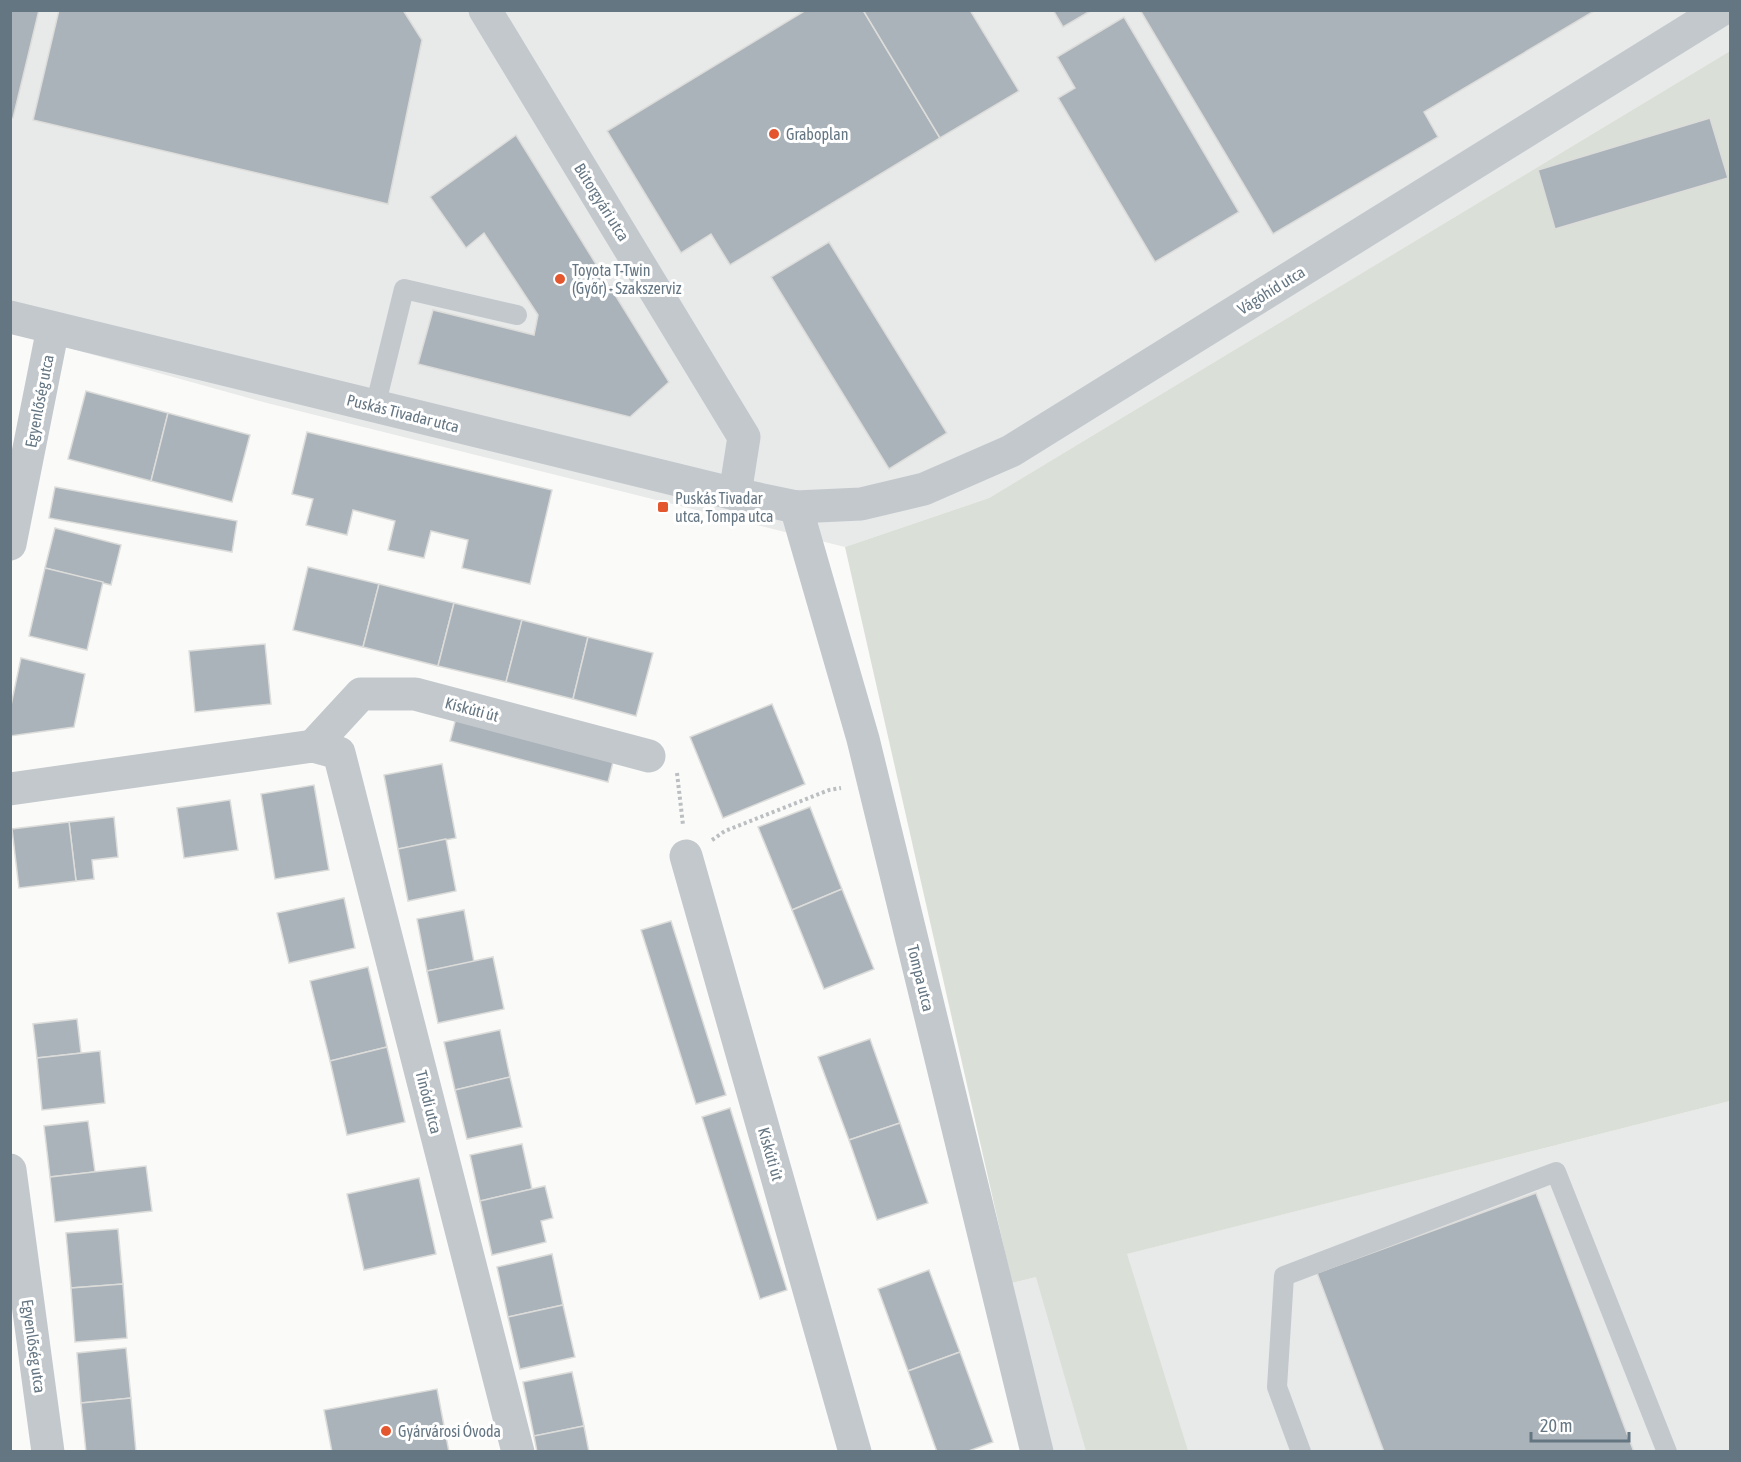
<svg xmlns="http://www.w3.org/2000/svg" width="1741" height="1462" viewBox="0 0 1741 1462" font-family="'Asap Condensed',sans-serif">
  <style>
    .built { fill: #e8e9e9 }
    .green { fill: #dadfd7 }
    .building { fill: #aab3b9; stroke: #dcdcda; stroke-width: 1.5 }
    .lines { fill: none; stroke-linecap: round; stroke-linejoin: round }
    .path { stroke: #bbbfc2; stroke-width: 4; stroke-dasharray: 3 3; stroke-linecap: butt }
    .lane { stroke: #c3c8cc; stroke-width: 20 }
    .street { stroke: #c3c8cc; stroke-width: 33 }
    .poi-dot { fill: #e4572e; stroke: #fff; stroke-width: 2 }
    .labels { text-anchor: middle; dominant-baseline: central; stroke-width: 6; stroke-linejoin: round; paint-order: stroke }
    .poi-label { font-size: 16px; fill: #657683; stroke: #fff; text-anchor: start }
    .street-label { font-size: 16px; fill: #657683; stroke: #fff }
  </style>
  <rect width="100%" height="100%" fill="#fafaf8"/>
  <!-- built -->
  <g class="built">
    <path d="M1730,10V51L989,498L845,547L267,403L11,332L10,11Z"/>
    <path d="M1730,1101V1451H1050L1012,1283Z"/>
  </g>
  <!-- green -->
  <path class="green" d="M1730,51V1101L1127,1254L1188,1451H1086L1036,1277L1012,1283L845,547L989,498Z"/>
  <!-- building -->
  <g class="building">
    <path d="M10,10H39L13,118H10Z"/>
    <path d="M59,10H403L422,40L388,204L33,120Z"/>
    <path d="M806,10H863L940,138L730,265L711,234L681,253L607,131Z"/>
    <path d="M863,10H970L1019,91L940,138Z"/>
    <path d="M1053,10H1092L1063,27Z"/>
    <path d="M1140,10H1596L1424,112L1438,137L1273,234Z"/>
    <path d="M1124,17L1239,212L1155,262L1058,98L1075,88L1057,57Z"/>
    <path d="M1710,118L1728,178L1555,229L1538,170Z"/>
    <path d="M516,135L669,382L630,417L418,364L433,310L534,335L538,315L484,233L466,248L430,197Z"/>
    <path d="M829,242L947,433L889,469L771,277Z"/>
    <path d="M86,391L168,413L151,481L68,459Z"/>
    <path d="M168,413L250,435L232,502L151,481Z"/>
    <path d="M307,432L552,490L530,584L462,568L468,540L431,531L424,558L388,550L395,521L353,510L347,535L306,525L313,499L292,494Z"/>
    <path d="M55,487L237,521L232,552L49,518Z"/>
    <path d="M55,528L121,545L111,585L45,568Z"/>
    <path d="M308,567L379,584L363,647L293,630Z"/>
    <path d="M45,568L103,582L87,650L29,636Z"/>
    <path d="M379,584L454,603L438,666L363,647Z"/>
    <path d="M454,603L522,620L506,682L438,666Z"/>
    <path d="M522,620L588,637L573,699L506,682Z"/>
    <path d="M588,637L653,653L636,716L573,699Z"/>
    <path d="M265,644L271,704L195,712L189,651Z"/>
    <path d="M21,658L85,674L74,727L10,736V710Z"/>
    <path d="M772,704L805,784L723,818L690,737Z"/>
    <path d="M456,718L614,758L608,782L450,741Z"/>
    <path d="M442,764L456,838L398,849L384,775Z"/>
    <path d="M314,785L329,870L275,879L261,794Z"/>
    <path d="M230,800L238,850L184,858L177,808Z"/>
    <path d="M810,807L842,889L792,910L758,827Z"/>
    <path d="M114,817L118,857L92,860L94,879L76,881L69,822Z"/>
    <path d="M69,822L76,881L19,888L12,829Z"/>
    <path d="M446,839L456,891L408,901L398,849Z"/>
    <path d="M842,889L874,969L824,989L792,910Z"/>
    <path d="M344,898L355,948L289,963L277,913Z"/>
    <path d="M464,910L474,962L427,971L417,919Z"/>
    <path d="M671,921L726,1095L696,1104L641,930Z"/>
    <path d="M493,957L504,1009L438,1023L427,971Z"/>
    <path d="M368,967L387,1047L330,1061L310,981Z"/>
    <path d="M77,1019L81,1053L37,1058L33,1024Z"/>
    <path d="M500,1030L510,1077L455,1090L444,1042Z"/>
    <path d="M870,1039L900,1123L849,1140L818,1057Z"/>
    <path d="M387,1047L405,1122L347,1135L330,1061Z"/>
    <path d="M100,1051L105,1103L42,1110L37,1058Z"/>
    <path d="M510,1077L522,1127L467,1139L455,1090Z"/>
    <path d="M730,1108L787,1290L760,1299L702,1117Z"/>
    <path d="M88,1121L95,1172L50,1177L44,1126Z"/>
    <path d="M900,1123L928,1203L877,1220L849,1140Z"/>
    <path d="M522,1144L532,1189L480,1201L470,1155Z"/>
    <path d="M146,1166L152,1211L55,1222L50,1177Z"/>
    <path d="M419,1178L436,1254L364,1270L347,1194Z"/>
    <path d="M545,1186L553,1218L541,1221L546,1242L492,1255L480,1201Z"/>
    <path d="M1536,1193L1634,1452H1384L1317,1273Z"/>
    <path d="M118,1229L123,1284L71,1288L66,1233Z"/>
    <path d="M552,1254L563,1305L508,1317L497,1267Z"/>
    <path d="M929,1270L960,1352L908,1371L878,1289Z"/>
    <path d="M123,1284L127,1338L75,1342L71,1288Z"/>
    <path d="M563,1305L575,1357L520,1369L508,1317Z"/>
    <path d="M126,1348L131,1398L81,1403L77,1353Z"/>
    <path d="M960,1352L993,1442L966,1452H937L908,1371Z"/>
    <path d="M572,1372L584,1426L534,1436L523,1382Z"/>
    <path d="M437,1389L449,1452H332L324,1410Z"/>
    <path d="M131,1398L136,1452H86L81,1403Z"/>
    <path d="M584,1426L589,1452H537L534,1436Z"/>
  </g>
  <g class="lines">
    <!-- path -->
    <g class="path">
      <path d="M677,773L683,825"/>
      <path d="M712,840L725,831L829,790L841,788"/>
    </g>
    <!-- lane -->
    <g class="lane">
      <path d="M375,407L404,289L517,315"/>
      <path d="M1301,1452L1277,1387L1284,1276L1556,1172L1667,1452"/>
    </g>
    <!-- street -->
    <g class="street">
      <path d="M485,10L744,437L735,494"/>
      <path d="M10,317L735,494L796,507L861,504L924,489L1011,451L1721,10"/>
      <path d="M796,507L863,739L1037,1452"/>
      <path d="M10,544L53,328"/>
      <path d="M313,746L361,694H415L649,756"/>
      <path d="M10,789L313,746L339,753L518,1452"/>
      <path d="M686,856L855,1452"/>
      <path d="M10,1170L48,1452"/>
    </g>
  </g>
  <!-- markers -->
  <g class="poi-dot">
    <circle cx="774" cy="134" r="6"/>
    <circle cx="560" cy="279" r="6"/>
    <rect x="657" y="501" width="12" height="12" rx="3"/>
    <circle cx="386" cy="1431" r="6"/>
  </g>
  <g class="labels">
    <!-- poi labels -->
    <g class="poi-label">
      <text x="786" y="134">Graboplan</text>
      <text x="572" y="270">Toyota T-Twin<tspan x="572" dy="18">(Győr) - Szakszerviz</tspan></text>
      <text x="675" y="498">Puskás Tivadar<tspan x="675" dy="18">utca, Tompa utca</tspan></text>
      <text x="398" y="1431">Gyárvárosi Óvoda</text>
    </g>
    <!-- street labels -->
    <g class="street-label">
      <text transform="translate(602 202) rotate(58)">Bútorgyári utca</text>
      <text transform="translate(1271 290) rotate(-32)">Vágóhíd utca</text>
      <text transform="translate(39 401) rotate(-79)">Egyenlőség utca</text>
      <text transform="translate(403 413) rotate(14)">Puskás Tivadar utca</text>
      <text transform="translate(472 709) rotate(15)">Kiskúti út</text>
      <text transform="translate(921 978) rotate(76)">Tompa utca</text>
      <text transform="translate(429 1102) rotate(76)">Tinódi utca</text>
      <text transform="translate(771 1154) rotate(74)">Kiskúti út</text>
      <text transform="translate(34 1346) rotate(82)">Egyenlőség utca</text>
    </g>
  </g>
  <!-- border -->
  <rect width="1741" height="1462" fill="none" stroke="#657683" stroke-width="24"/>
  <!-- scale -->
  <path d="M1531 1432v9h98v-9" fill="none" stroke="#657683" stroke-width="3"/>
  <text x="1540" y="1432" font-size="18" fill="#657683" stroke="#ffffff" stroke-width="4.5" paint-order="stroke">20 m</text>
</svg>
